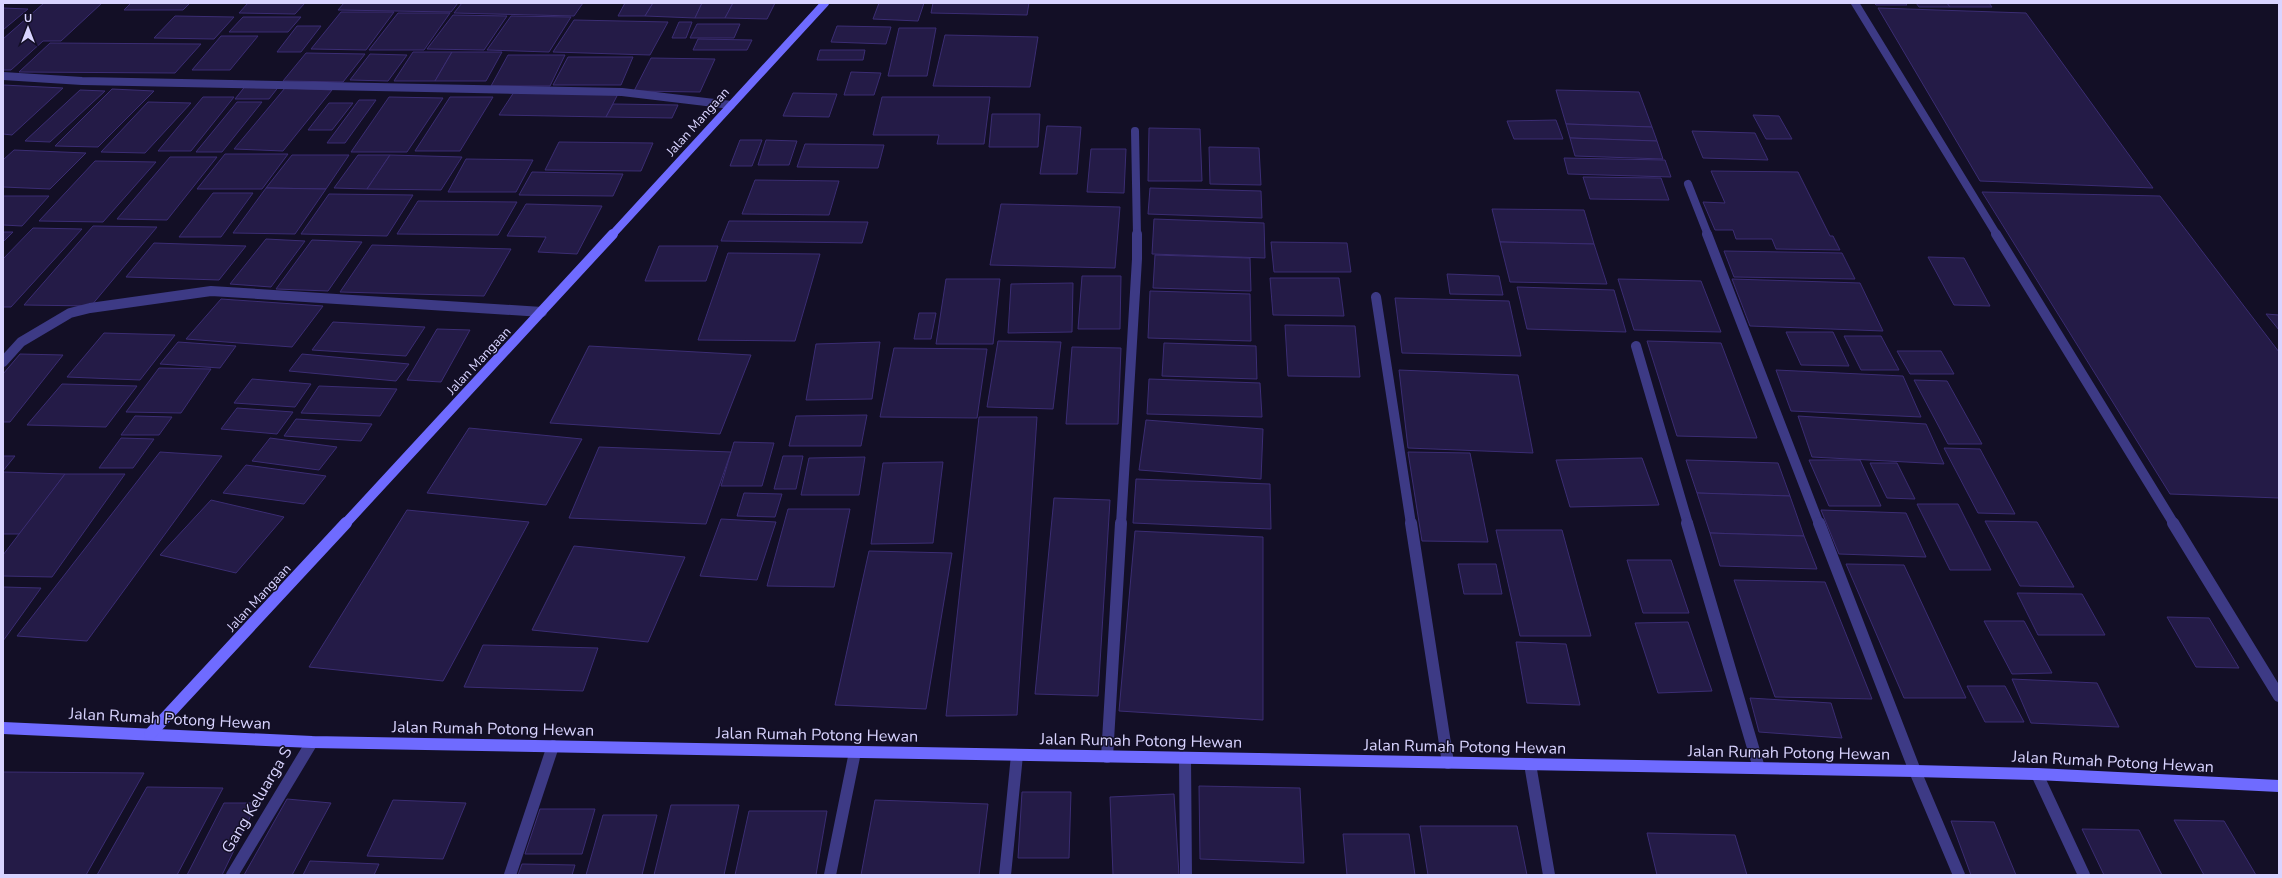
<svg xmlns="http://www.w3.org/2000/svg" width="2282" height="878" viewBox="0 0 2282 878" font-family="'Nunito Sans',sans-serif">
  <style>
    .building { fill: #241b47; stroke: #3b2d73 }
    .lines { fill: none; stroke-linecap: round; stroke-linejoin: round }
    .lane-far2 { stroke: #3d3a85; stroke-width: 8 }
    .lane-far1 { stroke: #3d3a85; stroke-width: 10 }
    .lane { stroke: #3d3a85; stroke-width: 12 }
    .street-far2 { stroke: #3d3a85; stroke-width: 8 }
    .street-far1 { stroke: #3d3a85; stroke-width: 10 }
    .street { stroke: #3d3a85; stroke-width: 12 }
    .secondary-far2 { stroke: #6f6bff; stroke-width: 8 }
    .secondary-far1 { stroke: #6f6bff; stroke-width: 10 }
    .secondary { stroke: #6f6bff; stroke-width: 12 }
    .labels { text-anchor: middle; dominant-baseline: central; stroke-width: 3; stroke-linejoin: round; paint-order: stroke }
    .street-label { font-size: 13px; fill: #d9d4ff; stroke: #130f26 }
    .near-street-label { font-size: 16px; fill: #d9d4ff; stroke: #130f26 }
  </style>
  <rect width="100%" height="100%" fill="#130f26"/>
  <!-- building -->
  <g class="building">
    <path d="M44,3H102L61,41H43L11,70H3V39Z"/>
    <path d="M131,3H190L183,10H124Z"/>
    <path d="M248,3H305L295,14L239,13Z"/>
    <path d="M344,3H458L451,12L338,10Z"/>
    <path d="M462,3H583L574,16L454,13Z"/>
    <path d="M625,3H653L645,16H618Z"/>
    <path d="M653,3H702L695,18L645,16Z"/>
    <path d="M702,3H733L725,18H695Z"/>
    <path d="M733,3H775L767,19L725,18Z"/>
    <path d="M879,3H924L918,21L873,19Z"/>
    <path d="M933,3H1029L1027,15L931,13Z"/>
    <path d="M1874,3H1905L1907,5H1876Z"/>
    <path d="M1916,3H1947L1950,7H1919Z"/>
    <path d="M1947,3H1989L1992,7H1950Z"/>
    <path d="M3,8L28,9L3,30Z"/>
    <path d="M1878,8L2026,13L2153,188L1980,181Z"/>
    <path d="M341,12H394L366,50L311,49Z"/>
    <path d="M398,13H450L424,50H369Z"/>
    <path d="M453,15L507,16L484,50L427,49Z"/>
    <path d="M175,16L234,17L214,39L154,38Z"/>
    <path d="M511,16L571,17L549,52L487,50Z"/>
    <path d="M243,17H301L288,32H229Z"/>
    <path d="M574,20L668,22L650,55L553,52Z"/>
    <path d="M679,22H692L686,38H672Z"/>
    <path d="M697,24H740L734,38H690Z"/>
    <path d="M297,26H321L301,52H277Z"/>
    <path d="M837,26L891,27L886,44L831,42Z"/>
    <path d="M899,28H936L927,76H888Z"/>
    <path d="M945,35L1038,37L1030,87L933,86Z"/>
    <path d="M221,36H258L230,70H192Z"/>
    <path d="M698,39L752,40L747,50H693Z"/>
    <path d="M50,43L201,44L175,73L19,72Z"/>
    <path d="M820,50H865L863,60H817Z"/>
    <path d="M413,52H452L435,81H394Z"/>
    <path d="M452,52H502L486,81H435Z"/>
    <path d="M306,53L365,54L343,82L283,81Z"/>
    <path d="M370,54L407,55L388,81L350,80Z"/>
    <path d="M508,55H565L550,86H491Z"/>
    <path d="M568,57H633L621,85H553Z"/>
    <path d="M651,58L715,59L700,92L634,91Z"/>
    <path d="M851,72L881,73L874,95H844Z"/>
    <path d="M247,84L280,85L269,99H235Z"/>
    <path d="M3,85L63,88L12,135L3,134Z"/>
    <path d="M285,88L332,90L283,151L234,149Z"/>
    <path d="M112,89L154,91L98,147L55,146Z"/>
    <path d="M80,90L105,91L50,142L25,141Z"/>
    <path d="M1556,90L1639,92L1652,127L1566,124Z"/>
    <path d="M514,92L618,94L606,117L499,115Z"/>
    <path d="M793,93L837,94L829,117L783,116Z"/>
    <path d="M203,97H234L191,151H158Z"/>
    <path d="M389,97L443,98L407,152H351Z"/>
    <path d="M450,97H493L460,151H415Z"/>
    <path d="M882,97H990L984,144H937L939,135H873Z"/>
    <path d="M359,100H376L345,143H327Z"/>
    <path d="M148,102L191,103L145,153L101,152Z"/>
    <path d="M237,102H262L222,152H196Z"/>
    <path d="M329,103H353L332,130H308Z"/>
    <path d="M613,104L678,105L672,118L606,117Z"/>
    <path d="M992,114H1040L1038,147H989Z"/>
    <path d="M1753,115L1779,116L1792,139H1766Z"/>
    <path d="M1556,120L1563,139H1514L1507,121Z"/>
    <path d="M1566,124L1652,127L1657,141L1570,138Z"/>
    <path d="M1047,126L1081,127L1077,174H1040Z"/>
    <path d="M1149,128L1200,129L1202,181H1148Z"/>
    <path d="M1692,131L1755,133L1768,160L1703,158Z"/>
    <path d="M1570,138L1657,141L1663,159L1575,156Z"/>
    <path d="M740,140H762L752,166H730Z"/>
    <path d="M766,140L797,141L789,165H758Z"/>
    <path d="M559,142L653,143L641,171L545,170Z"/>
    <path d="M805,144L884,145L878,168L797,167Z"/>
    <path d="M1209,147L1259,148L1261,185L1210,184Z"/>
    <path d="M1091,149H1126L1124,193L1087,192Z"/>
    <path d="M14,150L86,153L50,189L3,187V160Z"/>
    <path d="M225,154H288L262,189H197Z"/>
    <path d="M292,155H349L326,189L266,188Z"/>
    <path d="M358,155H390L367,189L334,188Z"/>
    <path d="M390,155L462,157L441,190L367,189Z"/>
    <path d="M170,157H217L167,220L117,219Z"/>
    <path d="M1564,158L1665,160L1671,177L1568,174Z"/>
    <path d="M466,159L533,160L516,192H448Z"/>
    <path d="M95,161L156,162L103,222L39,221Z"/>
    <path d="M1711,171L1798,172L1830,236H1833L1840,250L1776,249L1772,239H1736L1733,230H1715L1703,202L1725,203Z"/>
    <path d="M532,172L623,174L613,196L519,195Z"/>
    <path d="M1583,177L1661,178L1669,200L1590,199Z"/>
    <path d="M755,180L839,181L829,215L742,214Z"/>
    <path d="M266,188L326,189L295,234L233,233Z"/>
    <path d="M1150,188L1261,191L1262,218L1148,214Z"/>
    <path d="M1982,192L2160,196L2279,352V498L2170,494Z"/>
    <path d="M213,193H253L221,237H179Z"/>
    <path d="M329,194L413,195L387,236L301,234Z"/>
    <path d="M3,196H49L22,226L3,225Z"/>
    <path d="M418,201L517,202L498,235L397,234Z"/>
    <path d="M526,204L602,206L577,254L538,252L546,237L507,236Z"/>
    <path d="M1001,204L1120,207L1115,268L990,265Z"/>
    <path d="M1492,209L1584,210L1594,244L1500,242Z"/>
    <path d="M1154,219L1264,223L1265,258L1152,254Z"/>
    <path d="M729,221L868,222L862,243L721,241Z"/>
    <path d="M93,226L157,227L91,306L24,305Z"/>
    <path d="M33,228L82,229L11,307H3V259Z"/>
    <path d="M3,232H13L3,242Z"/>
    <path d="M266,239L305,241L271,287L230,284Z"/>
    <path d="M312,240L362,242L328,291L276,289Z"/>
    <path d="M1271,242L1347,243L1351,272H1274Z"/>
    <path d="M1500,242L1594,244L1607,284L1510,282Z"/>
    <path d="M154,243L246,246L219,280L126,277Z"/>
    <path d="M372,245L511,249L484,296L340,292Z"/>
    <path d="M659,246H718L706,281H645Z"/>
    <path d="M1724,251L1842,253L1855,279L1734,277Z"/>
    <path d="M728,253L820,254L795,341L698,340Z"/>
    <path d="M1155,255L1250,258L1251,291L1153,288Z"/>
    <path d="M1928,257L1964,258L1990,306L1954,305Z"/>
    <path d="M1447,274L1499,276L1503,295L1450,294Z"/>
    <path d="M1082,276H1121L1120,329H1078Z"/>
    <path d="M1270,278H1339L1344,316L1273,315Z"/>
    <path d="M946,279H1000L993,344H936Z"/>
    <path d="M1618,279L1701,281L1721,332L1634,330Z"/>
    <path d="M1732,279L1860,283L1883,331L1750,326Z"/>
    <path d="M1073,283L1072,332L1008,333L1011,284Z"/>
    <path d="M1517,287L1614,290L1626,332L1527,329Z"/>
    <path d="M1150,291L1250,294L1251,341L1148,338Z"/>
    <path d="M1395,298L1509,301L1521,356L1402,353Z"/>
    <path d="M221,299L323,306L292,347L186,339Z"/>
    <path d="M919,313H936L931,339H914Z"/>
    <path d="M2266,314L2279,315V330Z"/>
    <path d="M333,322L425,327L406,356L312,350Z"/>
    <path d="M1285,325L1355,326L1360,377L1288,376Z"/>
    <path d="M437,329L470,330L441,382L407,380Z"/>
    <path d="M1786,332H1833L1849,366L1801,365Z"/>
    <path d="M104,333L175,335L140,380L67,377Z"/>
    <path d="M1844,336H1881L1899,370H1861Z"/>
    <path d="M998,341L1061,342L1053,409L987,407Z"/>
    <path d="M1647,341L1721,343L1757,438L1677,436Z"/>
    <path d="M178,342L236,346L220,368L160,364Z"/>
    <path d="M880,342L872,399L806,400L816,344Z"/>
    <path d="M1164,343L1256,346L1257,379L1162,376Z"/>
    <path d="M589,346L751,355L720,434L550,423Z"/>
    <path d="M1072,347L1121,348L1118,424H1066Z"/>
    <path d="M894,348L987,349L977,418L880,417Z"/>
    <path d="M1897,351H1941L1954,374H1910Z"/>
    <path d="M20,354L63,355L10,422H3V374Z"/>
    <path d="M302,354L409,364L396,381L289,371Z"/>
    <path d="M159,368L211,369L181,413L126,412Z"/>
    <path d="M1399,370L1518,375L1533,453L1408,448Z"/>
    <path d="M1776,370L1903,376L1921,417L1791,411Z"/>
    <path d="M252,379L311,384L295,407L234,403Z"/>
    <path d="M1149,379L1260,383L1262,417L1147,414Z"/>
    <path d="M1914,380L1947,381L1982,444H1948Z"/>
    <path d="M62,384L137,386L106,427L27,425Z"/>
    <path d="M319,386L397,389L380,416L301,413Z"/>
    <path d="M237,408L293,412L277,434L221,429Z"/>
    <path d="M867,415L861,446H789L796,416Z"/>
    <path d="M135,416L172,417L159,435H121Z"/>
    <path d="M1798,416L1926,424L1944,464L1812,457Z"/>
    <path d="M979,417H1037L1017,715L946,716Z"/>
    <path d="M296,419L372,424L361,441L284,436Z"/>
    <path d="M1146,420L1263,429L1261,479L1139,470Z"/>
    <path d="M469,428L582,439L546,505L427,493Z"/>
    <path d="M121,438L154,439L133,468H99Z"/>
    <path d="M270,438L337,447L319,470L252,461Z"/>
    <path d="M734,442L774,443L762,486H721Z"/>
    <path d="M599,447L731,452L706,524L569,518Z"/>
    <path d="M1944,448L1980,449L2015,514L1978,513Z"/>
    <path d="M160,452L222,456L87,641L17,636Z"/>
    <path d="M1408,452L1470,453L1488,542L1422,541Z"/>
    <path d="M3,456H15L3,471Z"/>
    <path d="M783,456H803L796,489H774Z"/>
    <path d="M865,457L859,495H801L809,458Z"/>
    <path d="M1642,458L1659,505L1570,507L1556,460Z"/>
    <path d="M1686,460L1778,463L1790,496L1697,493Z"/>
    <path d="M1809,460H1860L1881,506H1829Z"/>
    <path d="M943,462L933,543L871,544L883,463Z"/>
    <path d="M1870,463H1897L1915,499L1887,498Z"/>
    <path d="M246,465L326,476L304,504L223,493Z"/>
    <path d="M3,472L65,474L20,534H3Z"/>
    <path d="M65,474H125L52,577L3,576V555Z"/>
    <path d="M1136,479L1270,484L1271,529L1133,523Z"/>
    <path d="M744,493L782,494L775,517L737,516Z"/>
    <path d="M1697,493L1790,496L1804,536L1710,533Z"/>
    <path d="M1054,498L1110,500L1098,696L1035,694Z"/>
    <path d="M211,500L284,517L236,573L160,555Z"/>
    <path d="M1917,504H1958L1991,570H1950Z"/>
    <path d="M788,509H850L834,587L767,586Z"/>
    <path d="M407,510L529,522L443,681L309,667Z"/>
    <path d="M1821,510L1906,513L1926,557L1839,554Z"/>
    <path d="M721,519L776,522L757,580L700,576Z"/>
    <path d="M1985,521L2037,522L2074,587L2020,586Z"/>
    <path d="M1496,530H1562L1591,636H1520Z"/>
    <path d="M1135,531L1263,537V720L1119,711Z"/>
    <path d="M1710,533L1804,536L1817,569L1720,566Z"/>
    <path d="M574,546L685,557L648,642L532,630Z"/>
    <path d="M869,551L952,553L926,709L835,705Z"/>
    <path d="M1627,560H1671L1689,613H1643Z"/>
    <path d="M1458,564H1496L1502,594H1464Z"/>
    <path d="M1846,564L1904,565L1966,698H1904Z"/>
    <path d="M1734,580L1825,582L1872,699L1775,697Z"/>
    <path d="M3,587L41,588L3,641Z"/>
    <path d="M2017,593L2082,594L2105,635H2038Z"/>
    <path d="M2167,617L2209,618L2239,668L2196,667Z"/>
    <path d="M1984,621H2024L2052,673L2012,674Z"/>
    <path d="M1688,622L1712,691L1658,693L1635,623Z"/>
    <path d="M1516,642L1566,644L1580,705L1527,703Z"/>
    <path d="M483,645L598,648L583,691L464,687Z"/>
    <path d="M2012,679L2097,683L2119,727L2031,723Z"/>
    <path d="M1967,686H2005L2024,722H1985Z"/>
    <path d="M1750,698L1831,703L1842,738L1759,732Z"/>
    <path d="M3,772L144,773L86,875H3Z"/>
    <path d="M1199,786L1300,788L1304,863L1200,859Z"/>
    <path d="M147,787L223,788L177,875H97Z"/>
    <path d="M1022,792H1071L1069,858H1018Z"/>
    <path d="M1174,794L1179,875H1113L1110,797Z"/>
    <path d="M287,799L331,803L292,875H244Z"/>
    <path d="M393,800L466,803L443,859L367,856Z"/>
    <path d="M875,800L988,804L979,875H861Z"/>
    <path d="M224,803H257L222,875H187Z"/>
    <path d="M671,805H739L724,875H654Z"/>
    <path d="M540,809H595L582,854H525Z"/>
    <path d="M749,811H827L816,875H735Z"/>
    <path d="M603,815H657L642,875H586Z"/>
    <path d="M2174,820L2224,821L2256,875H2204Z"/>
    <path d="M1951,821L1994,822L2016,875H1971Z"/>
    <path d="M1420,826H1517L1527,875H1428Z"/>
    <path d="M2082,829L2139,830L2162,875H2104Z"/>
    <path d="M1647,833L1735,835L1747,875H1657Z"/>
    <path d="M1343,834H1409L1415,875H1347Z"/>
    <path d="M310,861L379,864L374,875H303Z"/>
    <path d="M522,864L575,865L572,875H518Z"/>
  </g>
  <g class="lines">
    <!-- lane-far2 -->
    <path class="lane-far2" d="M1855,3L1997,235"/>
    <!-- lane-far1 -->
    <path class="lane-far1" d="M1996,234L2174,524"/>
    <!-- lane -->
    <path class="lane" d="M2173,523L2279,696"/>
    <!-- street-far2 -->
    <g class="street-far2">
      <path d="M3,76L82,81L622,92L731,105"/>
      <path d="M1135,131L1137,235"/>
      <path d="M1688,184L1708,235"/>
    </g>
    <!-- street-far1 -->
    <g class="street-far1">
      <path d="M1707,234L1819,524"/>
      <path d="M1376,297L1411,524"/>
      <path d="M1636,346L1688,524"/>
      <path d="M3,362L21,342L70,313L90,308L211,291L542,312"/>
      <path d="M1121,524L1137,259V234"/>
    </g>
    <!-- street -->
    <g class="street">
      <path d="M1411,523L1448,763"/>
      <path d="M1687,523L1759,768"/>
      <path d="M1819,523L1915,771L1959,875"/>
      <path d="M1107,757L1121,523"/>
      <path d="M1185,758L1186,875"/>
      <path d="M1530,764L1549,875"/>
      <path d="M2037,774L2084,875"/>
      <path d="M232,875L312,742"/>
      <path d="M510,875L553,746"/>
      <path d="M830,875L855,752"/>
      <path d="M1005,875L1017,755"/>
    </g>
    <!-- secondary-far2 -->
    <path class="secondary-far2" d="M612,235L825,3"/>
    <!-- secondary-far1 -->
    <path class="secondary-far1" d="M345,524L613,234"/>
    <!-- secondary -->
    <g class="secondary">
      <path d="M3,728L312,742L1915,771L2037,774L2279,786"/>
      <path d="M150,734L346,523"/>
    </g>
  </g>
  <g class="labels">
    <!-- street labels -->
    <g class="street-label">
      <text transform="translate(698 122) rotate(-48)">Jalan Mangaan</text>
      <text transform="translate(479 361) rotate(-47)">Jalan Mangaan</text>
      <text transform="translate(259 598) rotate(-47)">Jalan Mangaan</text>
    </g>
    <!-- near-street labels -->
    <g class="near-street-label">
      <text transform="translate(170 719) rotate(3)">Jalan Rumah Potong Hewan</text>
      <text transform="translate(493 729) rotate(1)">Jalan Rumah Potong Hewan</text>
      <text transform="translate(817 735) rotate(1)">Jalan Rumah Potong Hewan</text>
      <text transform="translate(1141 741) rotate(1)">Jalan Rumah Potong Hewan</text>
      <text transform="translate(1465 747) rotate(1)">Jalan Rumah Potong Hewan</text>
      <text transform="translate(1789 753) rotate(1)">Jalan Rumah Potong Hewan</text>
      <text transform="translate(2113 762) rotate(3)">Jalan Rumah Potong Hewan</text>
      <text transform="translate(257 800) rotate(-59)">Gang Keluarga S</text>
    </g>
  </g>
  <!-- border -->
  <rect width="2282" height="878" fill="none" stroke="#d9d4ff" stroke-width="8"/>
  <!-- north arrow -->
  <g transform="translate(28 28)" stroke="#130f26" stroke-width="3" paint-order="stroke">
  <path d="M0-3L7 15L0 10L-7 15Z" fill="#d9d4ff"/>
  <text y="-6" font-size="11" font-weight="bold" text-anchor="middle" fill="#d9d4ff">U</text>
  </g>
</svg>
